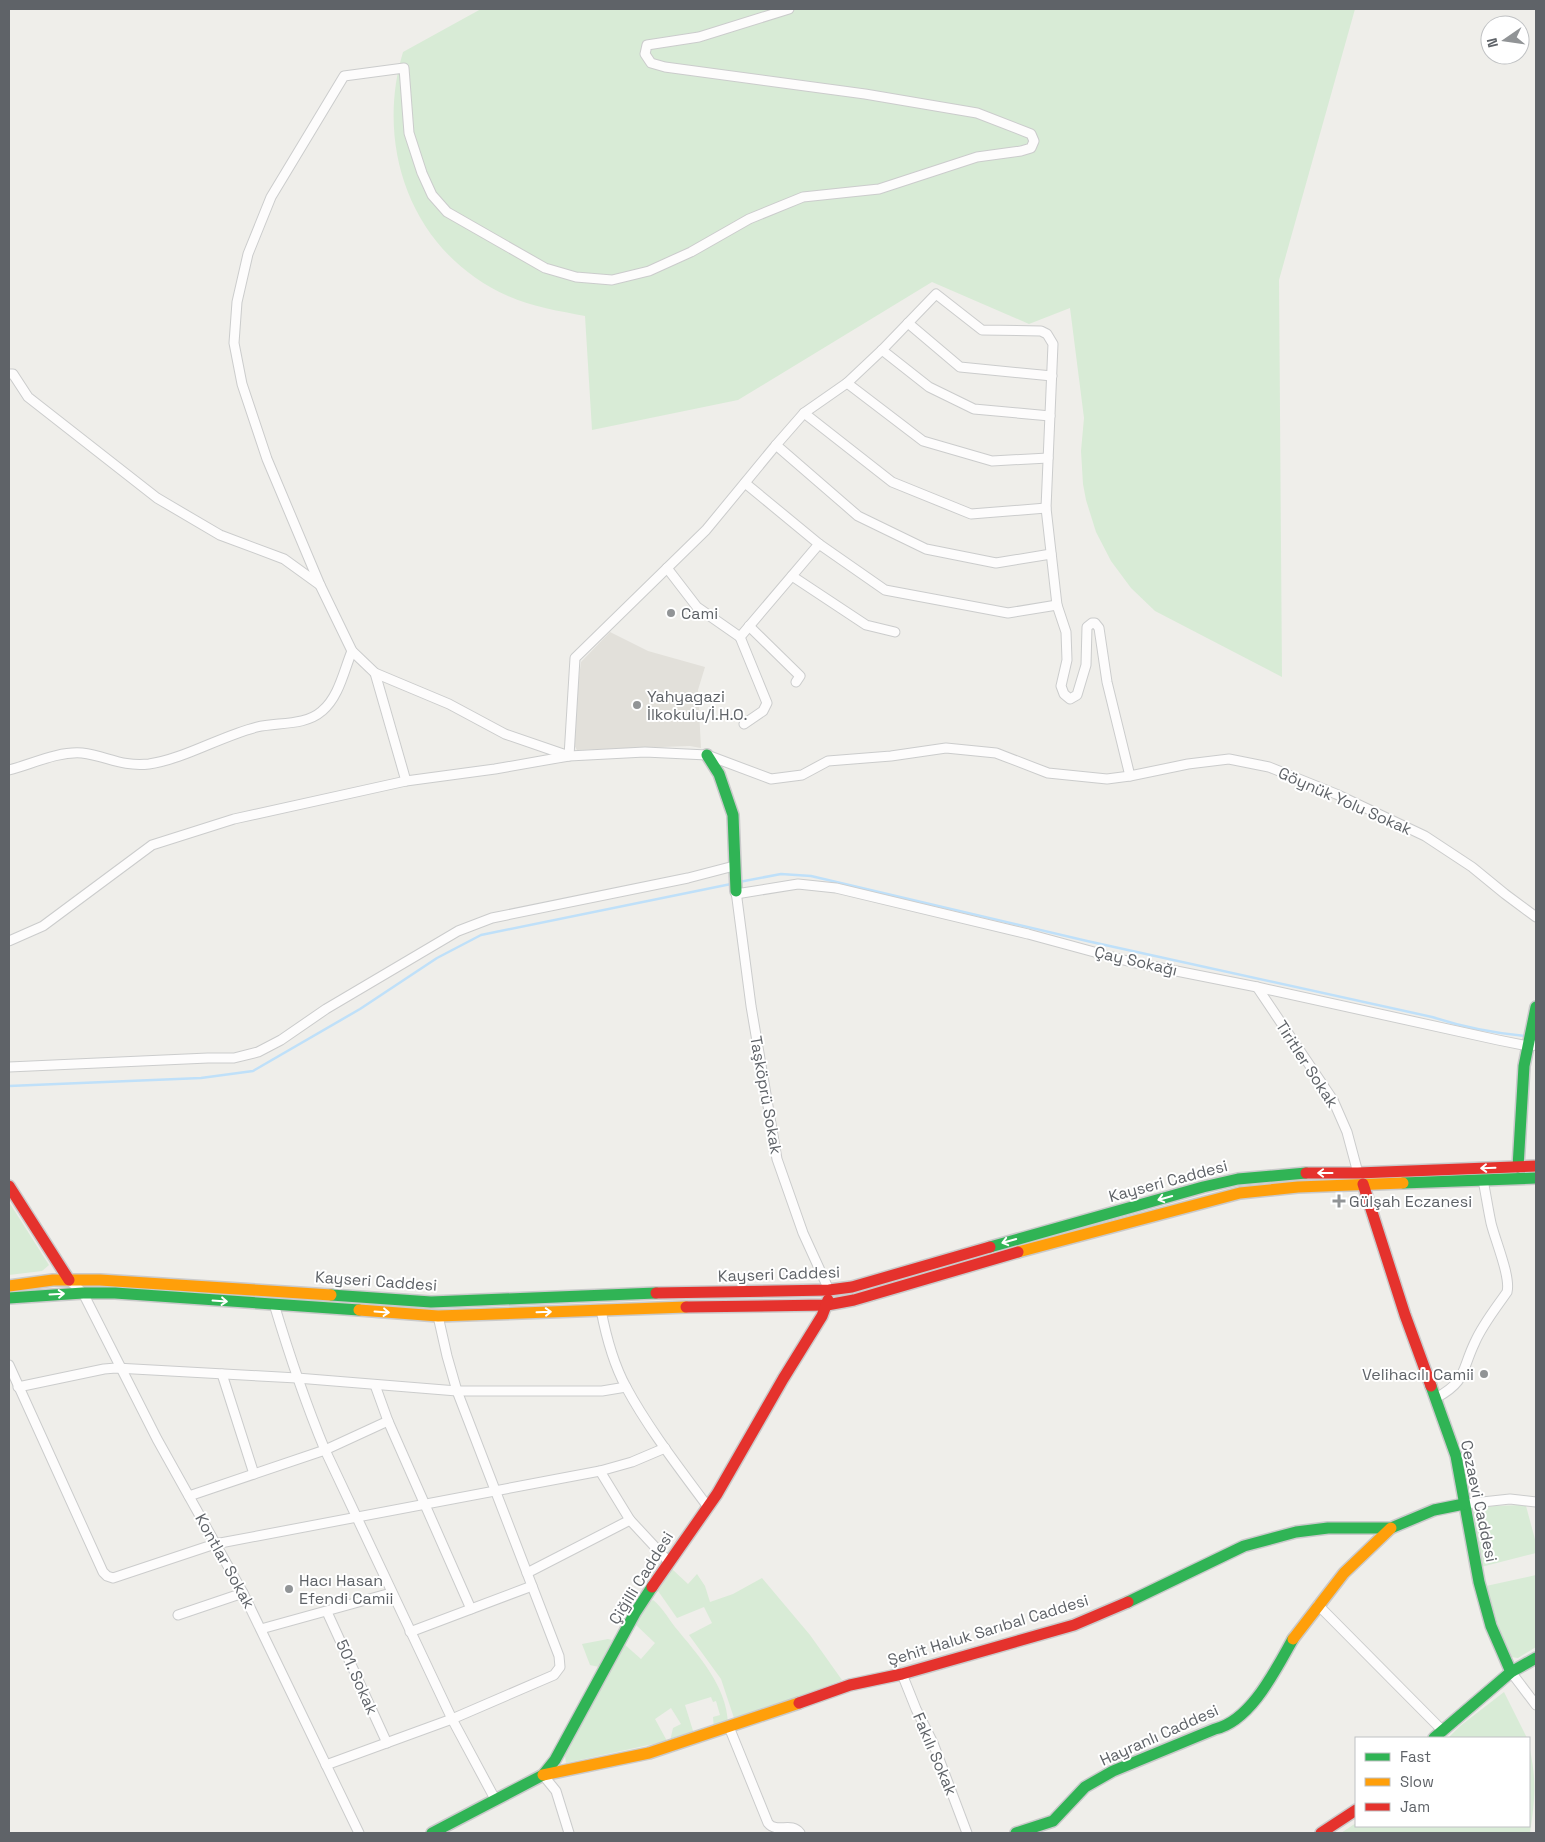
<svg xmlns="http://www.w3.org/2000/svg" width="1545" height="1842" viewBox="0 0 1545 1842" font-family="'Space Grotesk',sans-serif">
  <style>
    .education { fill: #e2e0da }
    .green { fill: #d8ebd6 }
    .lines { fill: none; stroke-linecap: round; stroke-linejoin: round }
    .stream { stroke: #bfe0f9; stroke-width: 2.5 }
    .street-casing { stroke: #cbcccc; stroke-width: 11 }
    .fast-casing { stroke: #cacacb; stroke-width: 14 }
    .slow-casing { stroke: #cacacb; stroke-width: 14 }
    .jam-casing { stroke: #cacacb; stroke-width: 14 }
    .street { stroke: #fdfcfc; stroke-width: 9 }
    .fast { stroke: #30b455; stroke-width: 11 }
    .slow { stroke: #ff9f0a; stroke-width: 11 }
    .jam { stroke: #e5322d; stroke-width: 11 }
    .oneway { stroke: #fff }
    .poi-dot { fill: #919496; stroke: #fff; stroke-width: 2 }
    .labels { text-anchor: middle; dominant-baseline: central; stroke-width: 4; stroke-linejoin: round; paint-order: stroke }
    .poi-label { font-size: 16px; fill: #5f6368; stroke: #fff; text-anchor: start }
    .street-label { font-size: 16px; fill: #5f6368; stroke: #fff }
  </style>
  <rect width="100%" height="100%" fill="#efeeea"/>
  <!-- education -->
  <path class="education" d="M610,632L648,651L705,667L698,690L701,748L690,746L577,750L571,740L581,662Z"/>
  <!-- green -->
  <g class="green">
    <path d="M481,9H1355L1279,280L1282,677L1155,611L1131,588L1111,561L1096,532L1086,500L1083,484L1081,451L1084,418L1070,308L1029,324L932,282L738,400L592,430L585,316C560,311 532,307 508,296C413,254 374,149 403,52Z"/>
    <path d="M9,1202L49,1265L42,1271L9,1275Z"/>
    <path d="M1521,1505L1526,1506L1536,1543V1553L1481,1567L1472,1509L1494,1506Z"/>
    <path d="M672,1569L688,1584L697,1574L705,1586L710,1602L733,1594L762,1578L810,1635L842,1680L735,1721L721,1679L689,1635L712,1623L704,1607L677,1618L656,1588Z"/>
    <path d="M1536,1575V1647L1518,1658L1511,1657L1503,1641L1486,1586Z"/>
    <path d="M653,1600C662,1607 668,1618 675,1627C698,1655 727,1686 728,1724L714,1729L713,1717L720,1715L716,1701L713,1702L711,1697L685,1705L694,1734L670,1741L673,1728L681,1724L671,1708L655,1719L667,1741L566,1763L565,1756L566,1753L624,1644L641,1659L655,1643L635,1624L646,1605Z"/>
    <path d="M608,1639L612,1640L599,1667L590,1665L582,1644Z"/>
    <path d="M1504,1692L1527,1738H1448L1460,1726Z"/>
    <path d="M1529,1746C1537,1780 1535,1799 1530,1833H1341L1356,1823V1826H1529Z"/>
  </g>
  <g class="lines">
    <!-- stream -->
    <g class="stream">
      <path d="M739,882L781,874L811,876L1087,941L1432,1017C1463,1027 1493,1033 1525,1036"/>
      <path d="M9,1086L201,1078L253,1071L360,1009L437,958L481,935L731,884"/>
    </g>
    <defs>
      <g id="street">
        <path d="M789,9L699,37L647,45L645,54L651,63L665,67L865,94L977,113L1031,134L1034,141L1031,148L1021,151L977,157L879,189L803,197L749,219L691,252L649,271L612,280L576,277L545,268L447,212L432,195L422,173L409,133L404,68L344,76L271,197L248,254L237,302L234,343L242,384L267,459L320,585L352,651L375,673L449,704L505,734L569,756L575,658L706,530L776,445L804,413L847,383L882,350L936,294L982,330L1041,331L1047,334L1053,344L1046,508L1057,605L1066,632L1067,660L1061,686L1064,694L1070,699L1077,695L1086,665L1087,627L1092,623H1095L1099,628L1107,682L1130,776"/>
        <path d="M908,323L960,367L1052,376"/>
        <path d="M882,350L929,387L974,409L1050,416"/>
        <path d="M9,374H13L28,397L157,498L220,535L284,559L320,585"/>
        <path d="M847,383L923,441L992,461L1048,458"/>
        <path d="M804,413L892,482L971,514L1046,508"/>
        <path d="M776,445L858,516L926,549L996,563L1051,554"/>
        <path d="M745,483L819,544L885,590L1008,613L1057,605"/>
        <path d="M667,568L697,607L740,637L819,544"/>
        <path d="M792,576L866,625L895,632"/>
        <path d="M749,626L800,676L796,682"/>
        <path d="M740,637L767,703L763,711L744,724"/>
        <path d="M375,673L406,781"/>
        <path d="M9,770C32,764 58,751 82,753C107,756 121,767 149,764C184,759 221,736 257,727C278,722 305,726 322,711C339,697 344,670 352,651"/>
        <path d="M736,891L751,1006L777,1159L803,1233L829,1290"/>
        <path d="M736,894L798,884L836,888L1028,934L1131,962L1257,987L1498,1040L1528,1046L1536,1045"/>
        <path d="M9,941L43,926L152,845L234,819L406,781L495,769L569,756L645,752L707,755L771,779L802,775L828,761L891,756L946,748L996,753L1048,773L1107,779L1130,776L1188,764L1229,759L1269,767L1336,794L1425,836L1472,867L1505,894L1536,917"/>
        <path d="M1257,987L1333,1100L1347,1132L1358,1173"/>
        <path d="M9,1067L208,1058H234L258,1052L281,1040L326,1009L458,931L492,918L688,878L734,866"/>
        <path d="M69,1280L83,1293L157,1439L243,1593L359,1833"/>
        <path d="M274,1304C289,1354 305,1402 325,1450L452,1719L495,1799"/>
        <path d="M601,1310C606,1336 613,1363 626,1387C648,1428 680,1469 708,1507"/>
        <path d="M9,1365L103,1572L107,1576L113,1578L215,1544L600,1471L632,1462L665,1448"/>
        <path d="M222,1374L254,1474"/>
        <path d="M375,1385L388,1421L471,1609"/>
        <path d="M18,1387L104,1369L116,1368L297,1378L457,1391H602L626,1387"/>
        <path d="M1436,1398C1467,1381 1461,1371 1475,1342C1483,1324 1496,1308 1507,1292C1511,1277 1495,1240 1491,1223C1488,1209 1486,1195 1483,1180"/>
        <path d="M600,1471L630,1520L669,1562"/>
        <path d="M189,1496L325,1450L388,1421"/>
        <path d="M1464,1504L1510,1499L1536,1502"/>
        <path d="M527,1573L630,1520"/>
        <path d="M1318,1605L1442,1730"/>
        <path d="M327,1612L387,1743"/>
        <path d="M178,1615L243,1593"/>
        <path d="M261,1629L391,1593"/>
        <path d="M410,1632L532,1586"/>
        <path d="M1511,1672L1536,1705"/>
        <path d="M902,1674L916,1709L933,1743L967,1833"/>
        <path d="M729,1727L768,1823C777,1834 791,1821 800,1833"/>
        <path d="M326,1765L452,1719L554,1675L560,1667L559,1656L457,1391L447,1356L438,1316"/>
        <path d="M543,1775L556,1791L569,1833"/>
      </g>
      <g id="fast">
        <path d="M707,755L719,774L733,815L736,891"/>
        <path d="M1518,1167L1524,1066L1536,1007"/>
        <path d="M1403,1183L1536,1178"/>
        <path d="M990,1247L1203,1187L1238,1179L1306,1173"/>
        <path d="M331,1295L431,1302L656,1293"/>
        <path d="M9,1298L83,1293H115L359,1310"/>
        <path d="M1431,1386L1456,1456L1479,1582L1491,1626L1511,1672"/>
        <path d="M1128,1602L1244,1546L1296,1532L1328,1528H1391L1434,1510L1464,1504"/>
        <path d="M1434,1738L1511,1672L1536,1658"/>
        <path d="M432,1833L543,1775L555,1760L635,1613L652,1587"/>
        <path d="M1016,1833L1053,1821L1085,1787L1113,1771L1215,1729C1251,1721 1276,1669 1293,1639"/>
      </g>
      <g id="slow">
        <path d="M1018,1252L1240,1193L1298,1187L1403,1183"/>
        <path d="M9,1286L53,1280H100L331,1295"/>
        <path d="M359,1310L438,1316L686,1307"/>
        <path d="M1293,1639L1344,1573L1391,1528"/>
        <path d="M543,1775L649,1753L799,1703"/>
      </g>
      <g id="jam">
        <path d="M1306,1173H1358L1536,1166"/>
        <path d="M1363,1184L1405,1315L1431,1386"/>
        <path d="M9,1186L69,1280"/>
        <path d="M656,1293L829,1290L852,1287L990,1247"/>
        <path d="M686,1307L827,1305L854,1300L1018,1252"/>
        <path d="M652,1587L717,1494L783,1379L822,1316L828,1300"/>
        <path d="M799,1703L850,1685L902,1674L1074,1625L1128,1602"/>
        <path d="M1321,1833L1356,1810"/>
      </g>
    </defs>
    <!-- street casing -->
    <use href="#street" class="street-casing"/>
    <!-- fast casing -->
    <use href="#fast" class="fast-casing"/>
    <!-- slow casing -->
    <use href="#slow" class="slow-casing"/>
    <!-- jam casing -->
    <use href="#jam" class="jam-casing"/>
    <!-- street -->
    <use href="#street" class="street"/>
    <!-- fast -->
    <use href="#fast" class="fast"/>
    <!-- slow -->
    <use href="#slow" class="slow"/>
    <!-- jam -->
    <use href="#jam" class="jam"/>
  </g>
  <!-- one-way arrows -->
  <defs><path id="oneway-shaft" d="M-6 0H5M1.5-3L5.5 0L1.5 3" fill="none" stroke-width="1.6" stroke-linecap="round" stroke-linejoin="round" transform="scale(1.25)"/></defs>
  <g class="oneway">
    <use href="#oneway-shaft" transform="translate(1488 1168) rotate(178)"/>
    <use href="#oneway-shaft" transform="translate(1325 1173) rotate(-180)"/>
    <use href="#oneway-shaft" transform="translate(1165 1198) rotate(164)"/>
    <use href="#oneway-shaft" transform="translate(1009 1241) rotate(164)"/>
    <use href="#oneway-shaft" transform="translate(57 1294) rotate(-3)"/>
    <use href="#oneway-shaft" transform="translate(220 1301) rotate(4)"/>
    <use href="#oneway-shaft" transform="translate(382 1312) rotate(4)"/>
    <use href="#oneway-shaft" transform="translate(544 1312) rotate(-2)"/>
  </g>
  <!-- markers -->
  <g class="poi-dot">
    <circle cx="671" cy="613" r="5"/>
    <circle cx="637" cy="705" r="5"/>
    <path d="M1336.5 1193.5h5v5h5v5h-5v5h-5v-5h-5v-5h5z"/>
    <circle cx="1484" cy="1374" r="5"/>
    <circle cx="289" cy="1589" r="5"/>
  </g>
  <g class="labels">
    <!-- poi labels -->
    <g class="poi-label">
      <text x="681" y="613">Cami</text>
      <text x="647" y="696">Yahyagazi<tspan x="647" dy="18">İlkokulu/İ.H.O.</tspan></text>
      <text x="1349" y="1201">Gülşah Eczanesi</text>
      <text x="1474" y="1374" text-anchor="end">Velihacılı Camii</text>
      <text x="299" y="1580">Hacı Hasan<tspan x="299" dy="18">Efendi Camii</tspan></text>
    </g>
    <!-- street labels -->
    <g class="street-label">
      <text transform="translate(1345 801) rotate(24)">Göynük Yolu Sokak</text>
      <text transform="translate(1136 961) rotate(13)">Çay Sokağı</text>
      <text transform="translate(1307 1064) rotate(57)">Tiritler Sokak</text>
      <text transform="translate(766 1095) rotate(80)">Taşköprü Sokak</text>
      <text transform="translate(1168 1181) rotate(-15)">Kayseri Caddesi</text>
      <text transform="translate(779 1274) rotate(-2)">Kayseri Caddesi</text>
      <text transform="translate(376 1281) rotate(4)">Kayseri Caddesi</text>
      <text transform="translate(1479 1501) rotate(78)">Cezaevi Caddesi</text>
      <text transform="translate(225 1561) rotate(61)">Kontlar Sokak</text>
      <text transform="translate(641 1578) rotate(-58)">Çiğilli Caddesi</text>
      <text transform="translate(988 1630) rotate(-17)">Şehit Haluk Sarıbal Caddesi</text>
      <text transform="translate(357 1677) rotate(66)">501. Sokak</text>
      <text transform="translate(1159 1735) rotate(-24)">Hayranlı Caddesi</text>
      <text transform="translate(935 1754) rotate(67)">Fakılı Sokak</text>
    </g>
  </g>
  <!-- border -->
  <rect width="1545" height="1842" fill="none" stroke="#5f6368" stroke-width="20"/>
  <!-- legend -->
  <rect x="1355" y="1737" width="175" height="90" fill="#ffffff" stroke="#bfc1c3"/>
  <rect x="1365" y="1753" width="25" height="8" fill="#30b455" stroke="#bfc1c3"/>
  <text x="1400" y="1762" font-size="15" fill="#5f6368">Fast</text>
  <rect x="1365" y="1778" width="25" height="8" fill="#ff9f0a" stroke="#bfc1c3"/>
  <text x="1400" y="1787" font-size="15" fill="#5f6368">Slow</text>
  <rect x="1365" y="1803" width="25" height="8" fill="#e5322d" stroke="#bfc1c3"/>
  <text x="1400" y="1812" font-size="15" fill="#5f6368">Jam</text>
  <!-- north arrow -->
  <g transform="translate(1505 40) rotate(257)"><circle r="24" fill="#ffffff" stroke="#bfc1c3"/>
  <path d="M0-4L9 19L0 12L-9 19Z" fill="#919496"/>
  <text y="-8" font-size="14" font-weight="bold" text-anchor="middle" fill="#5f6368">N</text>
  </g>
</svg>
